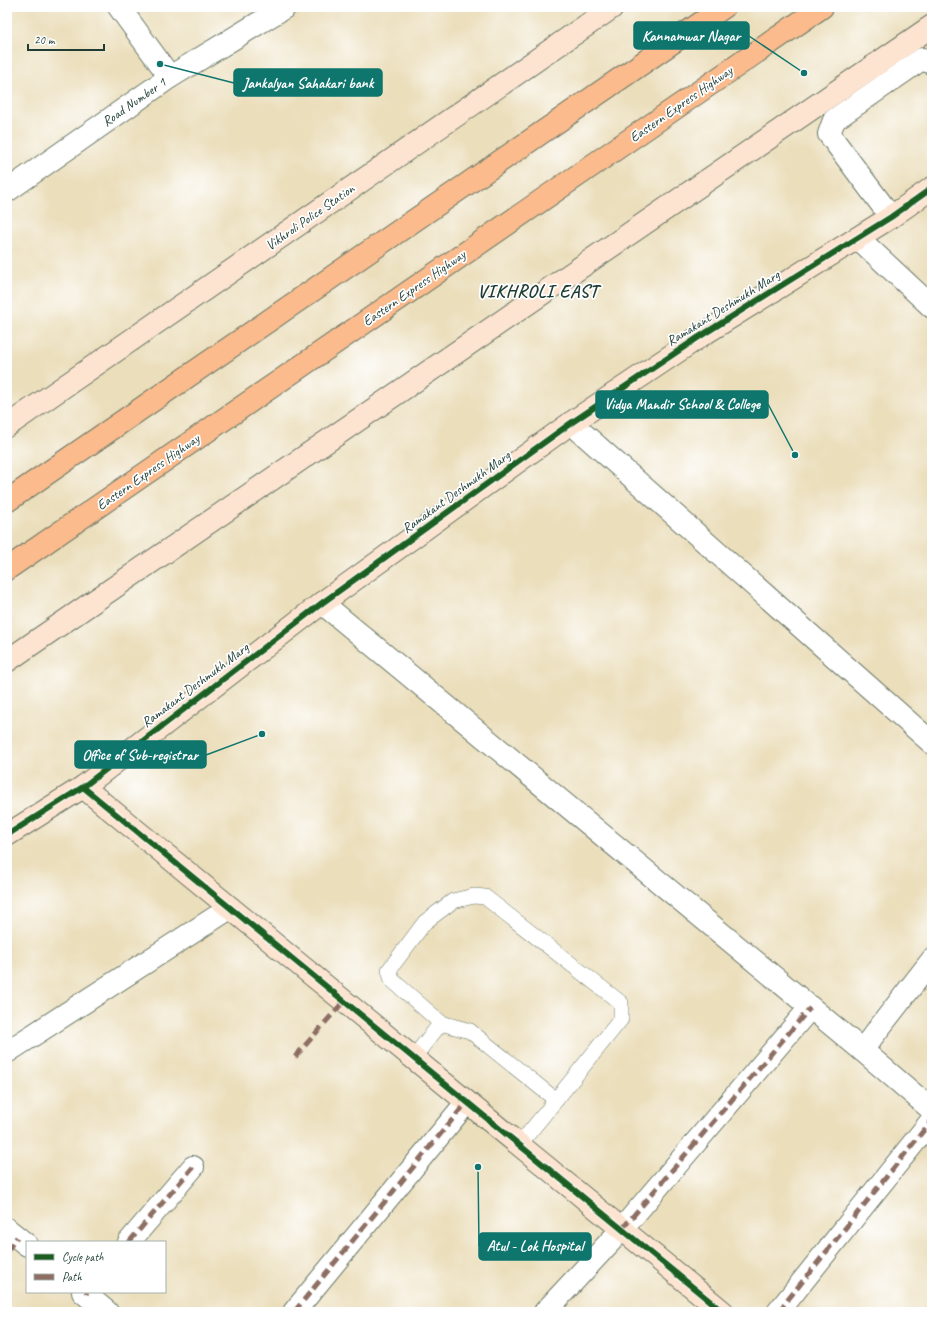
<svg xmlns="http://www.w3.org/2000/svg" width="939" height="1319" viewBox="0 0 939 1319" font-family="Caveat,sans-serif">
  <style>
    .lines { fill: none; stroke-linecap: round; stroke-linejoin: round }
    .lane-casing { stroke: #667563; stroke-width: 16 }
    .street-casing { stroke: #667563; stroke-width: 24 }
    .secondary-casing { stroke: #667563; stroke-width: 24 }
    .highway-casing { stroke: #667563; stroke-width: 24 }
    .lane { stroke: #fff; stroke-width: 15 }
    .street { stroke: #fff; stroke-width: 22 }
    .secondary { stroke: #fde4d1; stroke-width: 22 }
    .highway { stroke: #fbbb8d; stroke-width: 22 }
    .quiet { stroke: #8d6e63; stroke-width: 5; stroke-dasharray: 10 5; stroke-linecap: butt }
    .cycleway-casing { stroke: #fff; stroke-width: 8 }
    .cycleway { stroke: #1b5e20; stroke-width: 6 }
    .labels { text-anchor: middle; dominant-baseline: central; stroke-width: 3.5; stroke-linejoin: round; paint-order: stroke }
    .street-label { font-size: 14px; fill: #1f3d34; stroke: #fff }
    .district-label { font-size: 18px; font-weight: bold; letter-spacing: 1px; fill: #1f3d34; stroke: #fff }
    .leader { fill: none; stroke: #0f766e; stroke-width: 1.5 }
    .callout-dot { fill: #0f766e; stroke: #fff; stroke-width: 1.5 }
    .callout { fill: #0f766e; stroke: #0f766e; stroke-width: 1.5 }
    .callout-label { font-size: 15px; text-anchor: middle; font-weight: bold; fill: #fff }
  </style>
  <rect width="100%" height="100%" fill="#fff"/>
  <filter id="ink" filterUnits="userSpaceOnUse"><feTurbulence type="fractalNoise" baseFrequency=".025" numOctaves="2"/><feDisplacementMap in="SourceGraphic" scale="8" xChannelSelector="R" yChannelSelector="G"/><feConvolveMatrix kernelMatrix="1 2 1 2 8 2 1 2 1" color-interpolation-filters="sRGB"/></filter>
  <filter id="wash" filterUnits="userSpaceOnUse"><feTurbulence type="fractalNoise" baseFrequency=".012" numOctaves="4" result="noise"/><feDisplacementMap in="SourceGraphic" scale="16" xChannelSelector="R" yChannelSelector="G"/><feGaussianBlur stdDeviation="0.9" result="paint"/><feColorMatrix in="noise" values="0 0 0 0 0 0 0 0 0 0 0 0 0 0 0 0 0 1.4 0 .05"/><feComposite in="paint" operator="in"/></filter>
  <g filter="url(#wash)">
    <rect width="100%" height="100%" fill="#ebdebb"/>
  </g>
  <g filter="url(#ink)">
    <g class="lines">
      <defs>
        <g id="lane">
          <path d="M474,896L485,897L621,1003V1019L556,1100L470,1031L441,1023L392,980L389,970L425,922L453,901Z"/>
          <path d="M413,1058L441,1023"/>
          <path d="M519,1145L556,1100"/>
        </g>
        <g id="street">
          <path d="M119,7L170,77"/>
          <path d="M7,191L170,77L285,7"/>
          <path d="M891,217L829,134L834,120L922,59L932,63"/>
          <path d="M858,238L932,307"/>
          <path d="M571,423L932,743"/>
          <path d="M322,603L862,1050L932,1110"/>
          <path d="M862,1050L932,960"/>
          <path d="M7,1052L230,908"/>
          <path d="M7,1229L27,1245"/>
          <path d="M129,1242L193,1167"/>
          <path d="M83,1292L107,1312"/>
          <path d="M294,1312L466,1103"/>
          <path d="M545,1312L622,1229L810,1008"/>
          <path d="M778,1312L932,1120"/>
        </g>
        <g id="secondary">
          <path d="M7,426L613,7"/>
          <path d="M7,661L932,26"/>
          <path d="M83,787L723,1312"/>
          <path d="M7,835L83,787L322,603L571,423L699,337L891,217L932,188"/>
        </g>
        <g id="highway">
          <path d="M7,501L724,7"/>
          <path d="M7,569L822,7"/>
        </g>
      </defs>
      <!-- lane casing -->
      <use href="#lane" class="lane-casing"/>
      <!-- street casing -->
      <use href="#street" class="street-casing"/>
      <!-- secondary casing -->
      <use href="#secondary" class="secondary-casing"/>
      <!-- highway casing -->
      <use href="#highway" class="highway-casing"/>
      <!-- lane -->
      <use href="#lane" class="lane"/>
      <!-- street -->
      <use href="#street" class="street"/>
      <!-- secondary -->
      <use href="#secondary" class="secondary"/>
      <!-- highway -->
      <use href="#highway" class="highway"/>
      <!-- quiet -->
      <g class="quiet">
        <path d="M295,1057L344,1001"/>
        <path d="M622,1229L810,1008"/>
        <path d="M129,1242L193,1167"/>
        <path d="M7,1251L17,1237"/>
        <path d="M86,1294L87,1292"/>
        <path d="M294,1312L466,1103"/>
        <path d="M778,1312L932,1120"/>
      </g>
      <defs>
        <g id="cycleway">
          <path d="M83,787L723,1312"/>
          <path d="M7,835L83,787L322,603L571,423L699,337L891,217L932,188"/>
        </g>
      </defs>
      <!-- cycleway casing -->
      <use href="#cycleway" class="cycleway-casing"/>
      <!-- cycleway -->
      <use href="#cycleway" class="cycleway"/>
    </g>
  </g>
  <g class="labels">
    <!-- street labels -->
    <g class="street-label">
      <text transform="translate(134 102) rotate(-35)">Road Number 1</text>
      <text transform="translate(681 104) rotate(-35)">Eastern Express Highway</text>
      <text transform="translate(310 217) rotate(-35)">Vikhroli Police Station</text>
      <text transform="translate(414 288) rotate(-35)">Eastern Express Highway</text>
      <text transform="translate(723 308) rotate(-32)">Ramakant Deshmukh Marg</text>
      <text transform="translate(148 472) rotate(-35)">Eastern Express Highway</text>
      <text transform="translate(456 492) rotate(-36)">Ramakant Deshmukh Marg</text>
      <text transform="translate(195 685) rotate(-37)">Ramakant Deshmukh Marg</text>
    </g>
    <!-- district labels -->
    <g class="district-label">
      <text x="538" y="291">VIKHROLI EAST</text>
    </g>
  </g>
  <!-- callouts -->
  <path class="leader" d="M804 73L749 36M160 64L234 83M795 455L768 404M262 734L206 755M478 1167L479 1246"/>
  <g class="callout-dot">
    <circle cx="804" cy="73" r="4"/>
    <circle cx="160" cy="64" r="4"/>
    <circle cx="795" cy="455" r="4"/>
    <circle cx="262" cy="734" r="4"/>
    <circle cx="478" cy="1167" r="4"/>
  </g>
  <g class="callout">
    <rect x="634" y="22" width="115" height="27" rx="4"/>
    <rect x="234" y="69" width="148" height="27" rx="4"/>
    <rect x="596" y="391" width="172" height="27" rx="4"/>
    <rect x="75" y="741" width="131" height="27" rx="4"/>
    <rect x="479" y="1233" width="112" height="27" rx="4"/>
  </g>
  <g class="callout-label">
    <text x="691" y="41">Kannamwar Nagar</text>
    <text x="308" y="88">Jankalyan Sahakari bank</text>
    <text x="682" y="409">Vidya Mandir School &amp; College</text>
    <text x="140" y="760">Office of Sub-registrar</text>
    <text x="535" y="1251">Atul - Lok Hospital</text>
  </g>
  <!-- margin -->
  <rect width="939" height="1319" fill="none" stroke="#fff" stroke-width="24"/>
  <!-- legend -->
  <rect x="26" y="1241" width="140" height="52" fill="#ffffff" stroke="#a5b1ae"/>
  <rect x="34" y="1254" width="20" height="6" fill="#1b5e20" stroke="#a5b1ae"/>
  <text x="62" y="1261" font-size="12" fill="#1f3d34">Cycle path</text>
  <rect x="34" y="1274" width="20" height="6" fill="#8d6e63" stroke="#a5b1ae"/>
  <text x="62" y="1281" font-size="12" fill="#1f3d34">Path</text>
  <!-- scale -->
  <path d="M28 44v6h76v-6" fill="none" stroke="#1f3d34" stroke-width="2"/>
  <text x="34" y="44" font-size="12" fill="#1f3d34" stroke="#ffffff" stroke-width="3" paint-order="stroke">20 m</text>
</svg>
